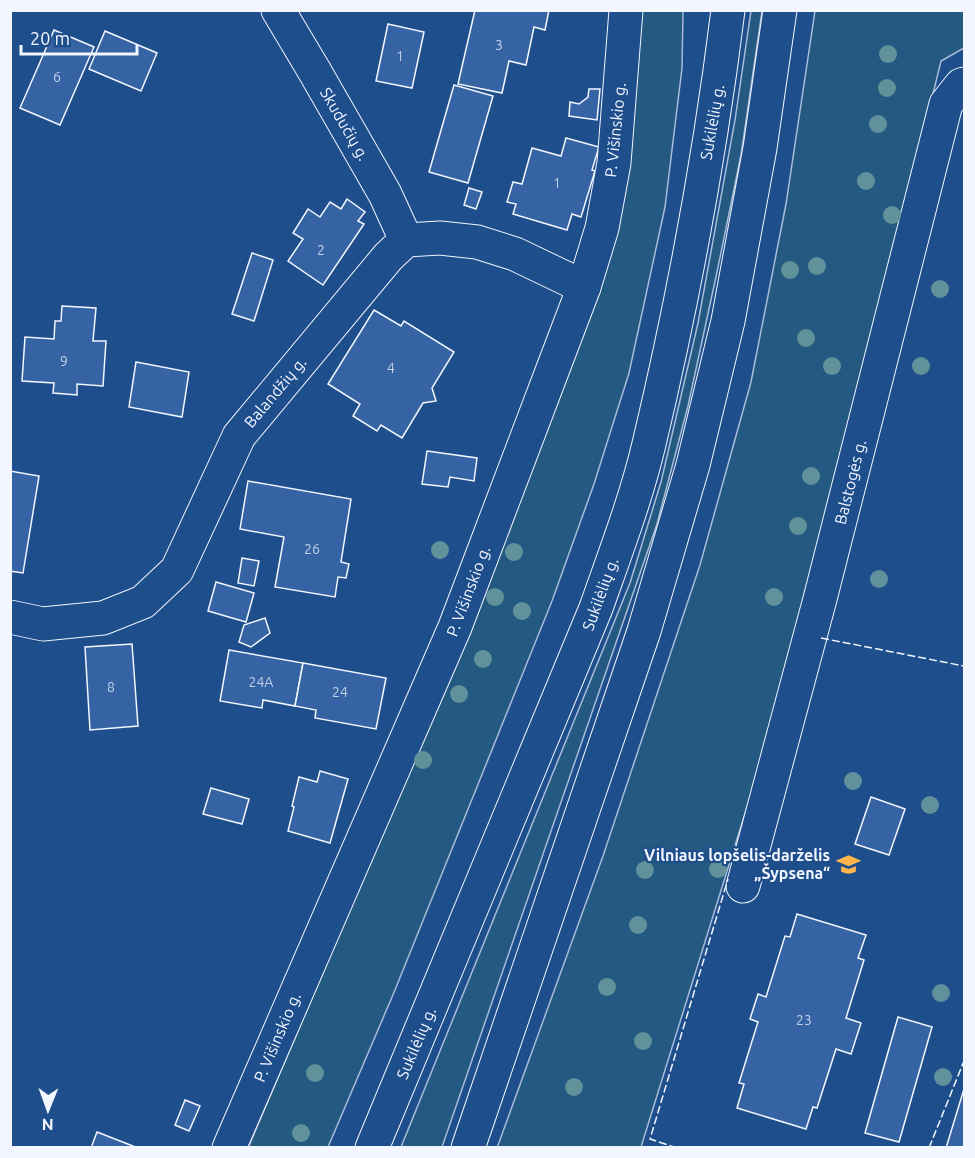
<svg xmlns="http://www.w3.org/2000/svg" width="975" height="1158" viewBox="0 0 975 1158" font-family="Ubuntu,sans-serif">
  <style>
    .green { fill: #245a82; stroke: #a8bbd7; stroke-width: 1.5 }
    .building { fill: #3563a3; stroke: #f2f6ff; stroke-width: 1.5 }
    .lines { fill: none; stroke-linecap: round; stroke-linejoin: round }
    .minor-casing { stroke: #f2f6ff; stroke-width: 35 }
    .primary-casing { stroke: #f2f6ff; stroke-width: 35 }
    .minor { stroke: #1f4e8c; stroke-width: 33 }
    .primary { stroke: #1f4e8c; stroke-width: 33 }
    .fence { stroke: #f2f6ff; stroke-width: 1.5; stroke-dasharray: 8 3; stroke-linecap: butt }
    .tree { fill: #61919a }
    .labels { text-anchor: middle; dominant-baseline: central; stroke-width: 4.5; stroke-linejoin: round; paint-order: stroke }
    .number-label { font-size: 14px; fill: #c3d1e8 }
    .street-label { font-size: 16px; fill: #f2f6ff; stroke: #1f4e8c }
    .poi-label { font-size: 16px; font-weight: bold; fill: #f2f6ff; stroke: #1f4e8c; text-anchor: end }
  </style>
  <rect width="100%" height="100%" fill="#1f4e8c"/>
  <!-- green -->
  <g class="green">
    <path d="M637,11H683L682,68L665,207L629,373L594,484L552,601L395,990L328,1147L248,1148L394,806L572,365Z"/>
    <path d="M751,11H762L741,155L717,272L688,406L657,524L442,1147H401L630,583L661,482L698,323L735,120Z"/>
    <path d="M815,11H964V48L941,61L801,634L641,1147L497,1148L603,856L700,565L751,382L786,204Z"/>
  </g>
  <!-- building -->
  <g class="building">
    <path d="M475,10H549L545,30L534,27L526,65L509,61L502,93L458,84Z"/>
    <path d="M388,24L424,32L412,88L376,81Z"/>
    <path d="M54,30L94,47L60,125L20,108Z"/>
    <path d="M105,31L157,53L141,91L89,69Z"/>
    <path d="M454,85L493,96L468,183L429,172Z"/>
    <path d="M589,89H600L597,120L569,116L570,102L579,104L588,97Z"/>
    <path d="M566,138L599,147L592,170L595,171L581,217L572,214L567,230L513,214L516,204L507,202L513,182L522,184L532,148L561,156Z"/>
    <path d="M469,188L482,192L476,209L464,205Z"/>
    <path d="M347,199L365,212L358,221L364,224L323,285L288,261L303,239L293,233L308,209L320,217L330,202L341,209Z"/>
    <path d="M252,253L273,260L254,321L232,314Z"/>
    <path d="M62,306L96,308L93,341H106L103,386L77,384V395L53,393L54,383L22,381L25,337L54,339L55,321H61Z"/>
    <path d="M374,310L401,326L404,321L454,352L432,388L436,401L423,403L402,438L381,425L377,431L353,416L360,404L328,384Z"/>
    <path d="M136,362L189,372L182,417L129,407Z"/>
    <path d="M427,451L477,458L474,481L450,477L448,487L422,484Z"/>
    <path d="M10,471L39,476L23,573L10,571Z"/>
    <path d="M248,481L351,499L341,562L349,564L346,578L338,577L335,597L275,587L284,537L240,529Z"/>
    <path d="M242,558L259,561L254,586L238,583Z"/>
    <path d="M216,582L254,593L246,622L208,611Z"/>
    <path d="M265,618L270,633L251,647L239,642L244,625Z"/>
    <path d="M132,644L138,726L90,730L85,647Z"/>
    <path d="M229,650L303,663L295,706L263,700L262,708L220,701Z"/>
    <path d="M303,663L386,678L376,729L315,718L316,710L295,706Z"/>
    <path d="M320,771L348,779L330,843L288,831L294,807L292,806L299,777L317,782Z"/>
    <path d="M211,788L249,799L242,824L203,814Z"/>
    <path d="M871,797L905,809L889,855L855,844Z"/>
    <path d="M797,914L866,935L858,958L864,960L846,1018L861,1023L851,1054L836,1049L817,1108L813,1107L806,1129L737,1108L744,1084L739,1083L758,1022L750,1019L758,994L766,997L785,936L790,937Z"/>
    <path d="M898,1017L932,1027L899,1142L865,1133Z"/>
    <path d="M964,1089V1148H946Z"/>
    <path d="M185,1100L200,1106L189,1131L175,1125Z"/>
    <path d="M97,1132L138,1148H91Z"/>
  </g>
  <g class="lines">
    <defs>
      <g id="minor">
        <path d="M278,10L315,72L385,194L406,240"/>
        <path d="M10,617L43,624L103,618L143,602L177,570L239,436L388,257L406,240L440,238L477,242L515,254L584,287"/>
        <path d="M743,886L820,599L946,104L961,85L964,84"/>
        <path d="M229,1148L455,627L584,287L602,228L614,163L626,10"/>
      </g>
      <g id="primary">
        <path d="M372,1148L596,608C615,554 636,499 649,444C683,301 710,156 728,10"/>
        <path d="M468,1148L644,631L693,465L728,321L760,148L780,10"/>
      </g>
    </defs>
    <!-- minor casing -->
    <use href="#minor" class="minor-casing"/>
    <!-- primary casing -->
    <use href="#primary" class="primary-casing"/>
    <!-- minor -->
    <use href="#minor" class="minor"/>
    <!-- primary -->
    <use href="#primary" class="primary"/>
    <!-- fence -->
    <g class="fence">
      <path d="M821,638L964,666"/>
      <path d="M677,1148L650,1139L728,879"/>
      <path d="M929,1148L964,1061"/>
    </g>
  </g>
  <!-- trees -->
  <g class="tree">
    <circle cx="888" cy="54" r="9"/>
    <circle cx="887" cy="88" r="9"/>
    <circle cx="878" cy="124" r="9"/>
    <circle cx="866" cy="181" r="9"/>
    <circle cx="892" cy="215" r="9"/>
    <circle cx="817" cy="266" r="9"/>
    <circle cx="790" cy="270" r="9"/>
    <circle cx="940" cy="289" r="9"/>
    <circle cx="806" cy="338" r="9"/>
    <circle cx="832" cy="366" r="9"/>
    <circle cx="921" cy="366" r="9"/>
    <circle cx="811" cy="476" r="9"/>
    <circle cx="798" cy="526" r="9"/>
    <circle cx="440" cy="550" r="9"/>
    <circle cx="514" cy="552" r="9"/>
    <circle cx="879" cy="579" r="9"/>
    <circle cx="495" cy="597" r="9"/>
    <circle cx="774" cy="597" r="9"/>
    <circle cx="522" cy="611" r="9"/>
    <circle cx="483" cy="659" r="9"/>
    <circle cx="459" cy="694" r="9"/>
    <circle cx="423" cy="760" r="9"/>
    <circle cx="853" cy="781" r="9"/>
    <circle cx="930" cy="805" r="9"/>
    <circle cx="718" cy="869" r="9"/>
    <circle cx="645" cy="870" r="9"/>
    <circle cx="638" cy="925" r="9"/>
    <circle cx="607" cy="987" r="9"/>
    <circle cx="941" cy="993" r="9"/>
    <circle cx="643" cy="1041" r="9"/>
    <circle cx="315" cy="1073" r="9"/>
    <circle cx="943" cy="1077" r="9"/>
    <circle cx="574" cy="1087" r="9"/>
    <circle cx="301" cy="1133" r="9"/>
  </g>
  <!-- icons -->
  <defs>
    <symbol id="school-bare" viewBox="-9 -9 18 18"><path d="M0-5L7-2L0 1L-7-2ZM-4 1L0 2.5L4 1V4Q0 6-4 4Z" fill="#ffb74d" stroke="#1f4e8c" stroke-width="2.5" paint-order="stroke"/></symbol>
  </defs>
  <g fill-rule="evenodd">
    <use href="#school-bare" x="832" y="848" width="33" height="33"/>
  </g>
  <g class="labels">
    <!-- number labels -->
    <g class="number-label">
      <text x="499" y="45">3</text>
      <text x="400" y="56">1</text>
      <text x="57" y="77">6</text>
      <text x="557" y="183">1</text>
      <text x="321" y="250">2</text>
      <text x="64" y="361">9</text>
      <text x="391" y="368">4</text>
      <text x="312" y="549">26</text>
      <text x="261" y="682">24A</text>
      <text x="111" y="687">8</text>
      <text x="340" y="692">24</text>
      <text x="804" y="1020">23</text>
    </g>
    <!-- street labels -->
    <g class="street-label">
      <text transform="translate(712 122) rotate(-80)">Sukilėlių g.</text>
      <text transform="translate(345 124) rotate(60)">Skudučių g.</text>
      <text transform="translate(615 130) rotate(-84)">P. Višinskio g.</text>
      <text transform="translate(275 392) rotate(-50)">Balandžių g.</text>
      <text transform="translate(850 482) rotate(-76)">Balstogės g.</text>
      <text transform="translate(468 591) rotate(-69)">P. Višinskio g.</text>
      <text transform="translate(600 594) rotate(-70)">Sukilėlių g.</text>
      <text transform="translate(277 1037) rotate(-67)">P. Višinskio g.</text>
      <text transform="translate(416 1043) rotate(-67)">Sukilėlių g.</text>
    </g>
    <!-- poi labels -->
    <g class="poi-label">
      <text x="830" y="855">Vilniaus lopšelis-darželis<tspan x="830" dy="18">„Šypsena“</tspan></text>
    </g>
  </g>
  <!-- border -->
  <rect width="975" height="1158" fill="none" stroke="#f2f6ff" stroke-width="24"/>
  <!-- north arrow -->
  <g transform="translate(48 1110) rotate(181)" stroke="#1f4e8c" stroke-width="4.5" paint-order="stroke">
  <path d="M0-4.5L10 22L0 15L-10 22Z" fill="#f2f6ff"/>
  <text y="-9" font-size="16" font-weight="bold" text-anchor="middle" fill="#f2f6ff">N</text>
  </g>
  <!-- scale -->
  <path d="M21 45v9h116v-9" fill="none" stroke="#f2f6ff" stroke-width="3"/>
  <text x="30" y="45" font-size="18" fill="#f2f6ff" stroke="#1f4e8c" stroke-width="4.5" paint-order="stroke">20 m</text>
</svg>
